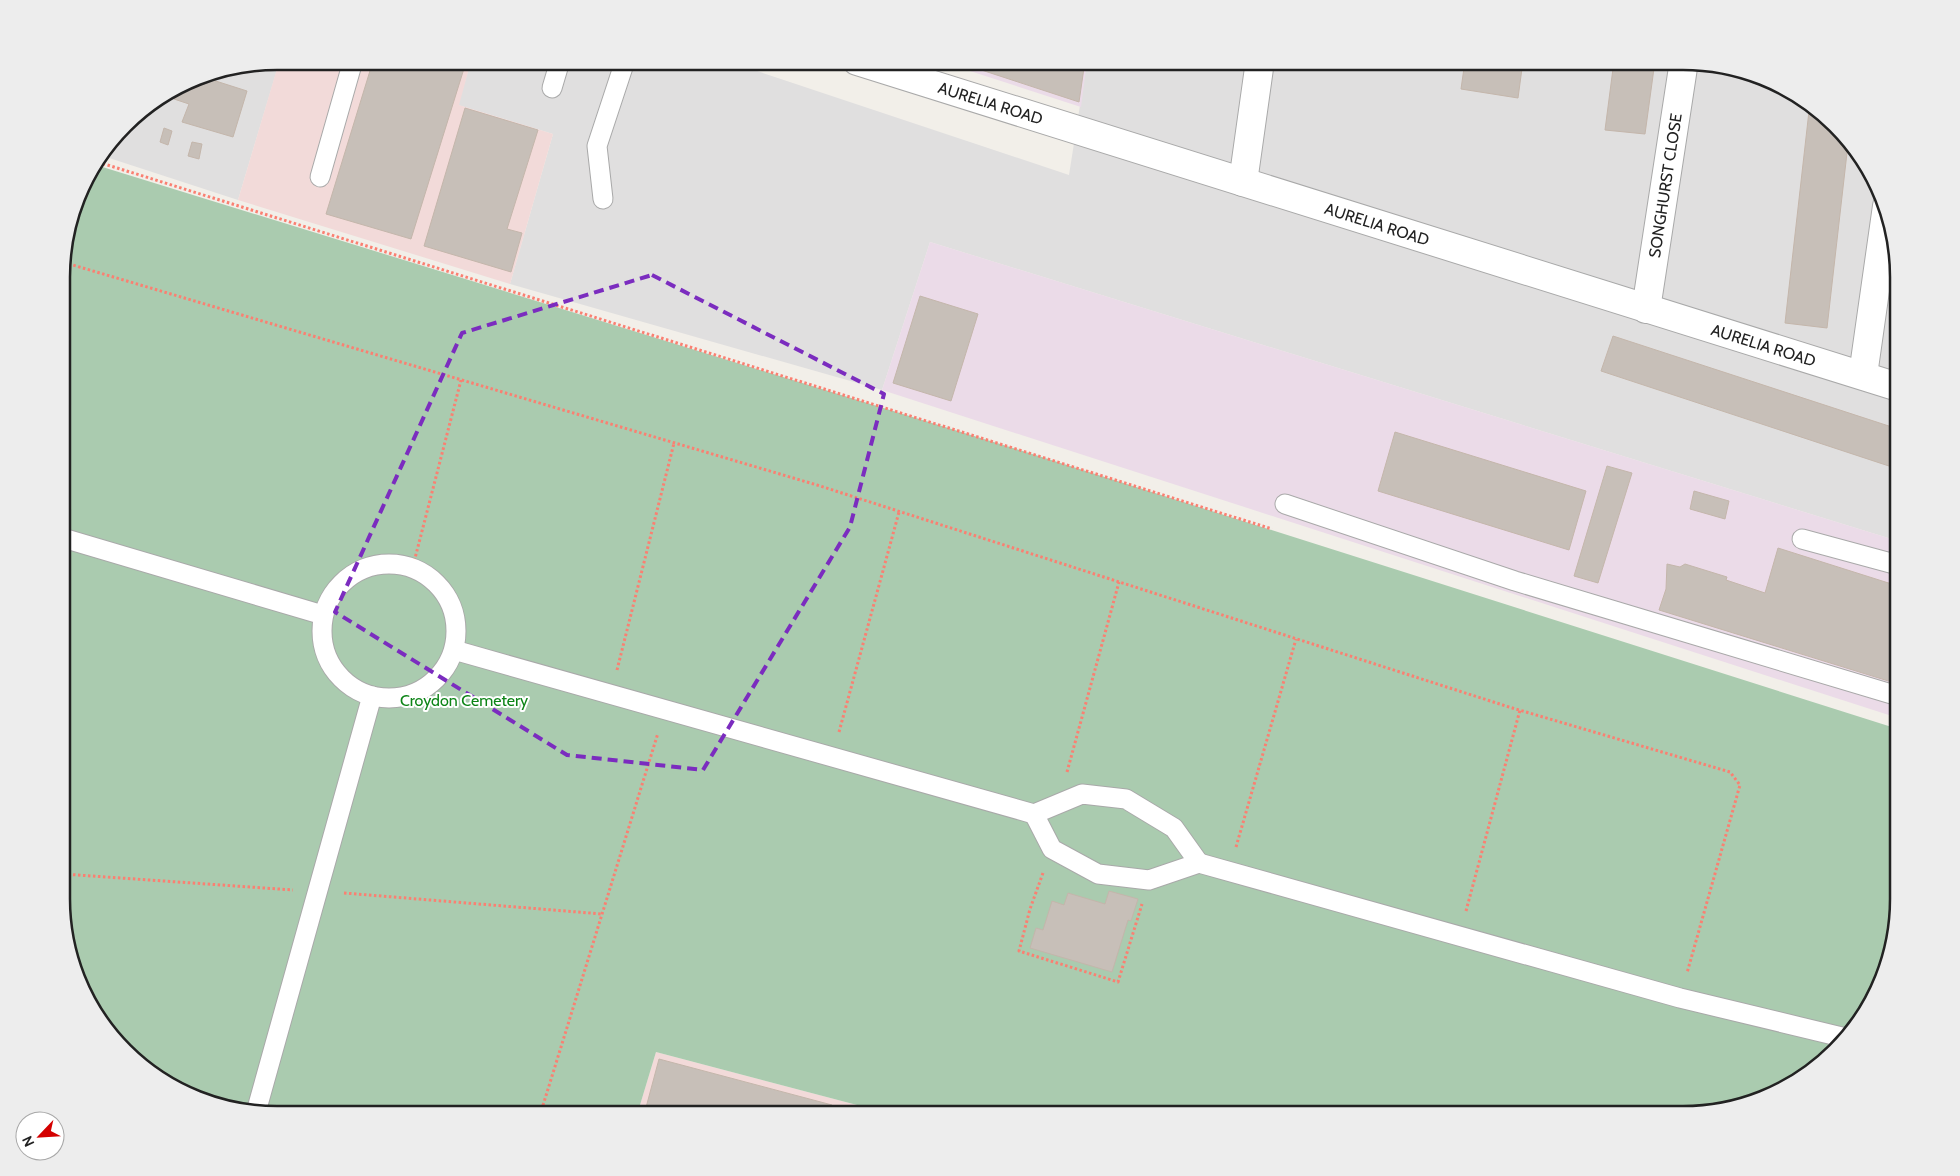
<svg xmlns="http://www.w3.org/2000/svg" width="1960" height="1176" viewBox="0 0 1960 1176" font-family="Cabin,sans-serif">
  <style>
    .residential { fill: #e0dfdf }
    .commercial { fill: #f2dad9 }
    .industrial { fill: #ebdbe8 }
    .cemetery { fill: #aacbaf }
    .building { fill: #c7bfb8; stroke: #c4b6ab }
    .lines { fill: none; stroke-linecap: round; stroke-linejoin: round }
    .lane-casing { stroke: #a9a9a9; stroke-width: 21 }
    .street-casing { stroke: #a9a9a9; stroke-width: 30 }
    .path { stroke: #fa8072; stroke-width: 3; stroke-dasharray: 2.5 2.5; stroke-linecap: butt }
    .lane { stroke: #fff; stroke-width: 19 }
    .street { stroke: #fff; stroke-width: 28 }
    .marked { fill: none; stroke: #7b2cbf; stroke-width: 4; stroke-dasharray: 10 6; stroke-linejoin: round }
    .labels { text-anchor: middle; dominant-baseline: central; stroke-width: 4; stroke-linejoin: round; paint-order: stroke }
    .street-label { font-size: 16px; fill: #222; stroke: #fff }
    .park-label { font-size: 16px; fill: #0c8416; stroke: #fff }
    .rim { fill: none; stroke: #222; stroke-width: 2.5 }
  </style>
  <rect width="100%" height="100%" fill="#f2efe9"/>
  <!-- residential -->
  <g class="residential">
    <path d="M277,61H317L314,71L279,63L238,200L103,156L135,115L195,78Z"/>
    <path d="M471,61H727L1069,175L1087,61H1683L1739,69L1791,90L1863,157L1887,208L1898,263V541L930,242L882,390L510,284L553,134L458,105Z"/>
  </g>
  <!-- commercial -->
  <g class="commercial">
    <path d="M317,61H471L459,105L553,134L510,284L238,200L279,62L314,71Z"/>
    <path d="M656,1052L895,1115H637Z"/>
  </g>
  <!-- industrial -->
  <g class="industrial">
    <path d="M939,61H1087L1081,107Z"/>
    <path d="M930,242L1898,541V718L882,390Z"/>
  </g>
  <!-- cemetery -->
  <path class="cemetery" d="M96,165L1026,452L1898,729V913L1870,1007L1835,1052L1791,1086L1697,1114L895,1115L656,1052L637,1115H277L221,1107L169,1086L97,1019L63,927V249L84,181Z"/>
  <!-- building -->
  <g class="building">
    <path d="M373,61L466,62L411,239L326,214Z"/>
    <path d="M954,61H1085L1079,102Z"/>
    <path d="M1465,61H1523L1518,98L1461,89Z"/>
    <path d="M1614,61H1655L1645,134L1605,130Z"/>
    <path d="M200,76L247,91L233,137L182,122L189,104L174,99L177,88Z"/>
    <path d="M465,108L538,130L507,229L522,233L511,272L424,246Z"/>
    <path d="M1809,111H1813L1848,144L1827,328L1785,323Z"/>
    <path d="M164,128L172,131L168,145L160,142Z"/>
    <path d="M192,142L202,144L199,159L188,156Z"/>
    <path d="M920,296L978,314L951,401L893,383Z"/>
    <path d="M1613,336L1898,429V469L1601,371Z"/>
    <path d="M1395,432L1586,491L1569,550L1378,491Z"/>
    <path d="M1607,466L1632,473L1598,583L1574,576Z"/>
    <path d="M1694,491L1729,501L1725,519L1690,509Z"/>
    <path d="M1778,548L1898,586V684L1659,610L1666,589L1667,564L1680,567L1685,564L1727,577L1726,580L1765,593Z"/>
    <path d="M1109,891L1138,899L1131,921L1128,920L1112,972L1030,948L1036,928L1043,930L1052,901L1064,905L1068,893L1105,904Z"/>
    <path d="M659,1059L832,1105L829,1115H644Z"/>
  </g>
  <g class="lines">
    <defs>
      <g id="lane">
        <path d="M552,88L560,61"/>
        <path d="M320,177L353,61"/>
        <path d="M603,199L597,146L625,61"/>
        <path d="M1285,504L1515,581L1898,696"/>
        <path d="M63,538L323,615"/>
        <path d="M1802,539L1898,565"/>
        <circle cx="389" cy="631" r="67"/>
        <path d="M454,650L1034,814"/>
        <path d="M1082,794L1126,799L1174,828L1199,863L1149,880L1098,874L1052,849L1034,814Z"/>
        <path d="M1199,863L1680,998L1846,1038"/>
        <path d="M256,1112L372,696"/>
      </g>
      <g id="street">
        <path id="s1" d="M857,61L1898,387"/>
        <path d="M1243,182L1260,61"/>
        <path id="s2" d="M1646,309L1684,61"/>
        <path d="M1863,375L1887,206"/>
      </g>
    </defs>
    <!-- lane casing -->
    <use href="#lane" class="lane-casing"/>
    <!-- street casing -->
    <use href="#street" class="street-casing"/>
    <!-- path -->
    <g class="path">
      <path d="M98,162L1272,529"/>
      <path d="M63,275L66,263L817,485L1509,707L1730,772L1740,785L1687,973"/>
      <path d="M413,566L461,380"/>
      <path d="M617,670L674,443"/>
      <path d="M839,732L899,512"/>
      <path d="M1067,772L1119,582"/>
      <path d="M1236,847L1296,639"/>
      <path d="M1043,873L1030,909L1019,951L1118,982L1142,904"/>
      <path d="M63,874L293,890"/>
      <path d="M344,893L602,914"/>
      <path d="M1466,911L1520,710"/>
      <path d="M540,1115L658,733"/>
    </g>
    <!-- lane -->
    <use href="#lane" class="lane"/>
    <!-- street -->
    <use href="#street" class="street"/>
  </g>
  <!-- marked area -->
  <path class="marked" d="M652,275L884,394L850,527L703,770L567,755L335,612L462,333Z"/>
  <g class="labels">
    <!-- street labels -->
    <g class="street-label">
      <text stroke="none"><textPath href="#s1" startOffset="140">AURELIA ROAD</textPath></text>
      <text stroke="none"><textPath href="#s2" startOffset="125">SONGHURST CLOSE</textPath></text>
      <text stroke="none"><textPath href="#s1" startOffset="545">AURELIA ROAD</textPath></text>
      <text stroke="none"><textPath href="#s1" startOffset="950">AURELIA ROAD</textPath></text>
    </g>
    <!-- park labels -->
    <g class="park-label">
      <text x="464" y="700">Croydon Cemetery</text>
    </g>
  </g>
  <!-- crop -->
  <path d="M0 0H1960V1176H0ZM277 70H1683A207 207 0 0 1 1890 277V899A207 207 0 0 1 1683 1106H277A207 207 0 0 1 70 899V277A207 207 0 0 1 277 70Z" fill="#ededed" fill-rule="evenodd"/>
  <path class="rim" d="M277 70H1683A207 207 0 0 1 1890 277V899A207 207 0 0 1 1683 1106H277A207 207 0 0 1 70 899V277A207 207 0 0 1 277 70Z"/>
  <!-- north arrow -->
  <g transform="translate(40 1136) rotate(245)"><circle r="24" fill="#ffffff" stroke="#a7a7a7"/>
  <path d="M0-4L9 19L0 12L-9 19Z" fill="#d40000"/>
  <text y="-8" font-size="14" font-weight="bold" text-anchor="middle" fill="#222222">N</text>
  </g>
</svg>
